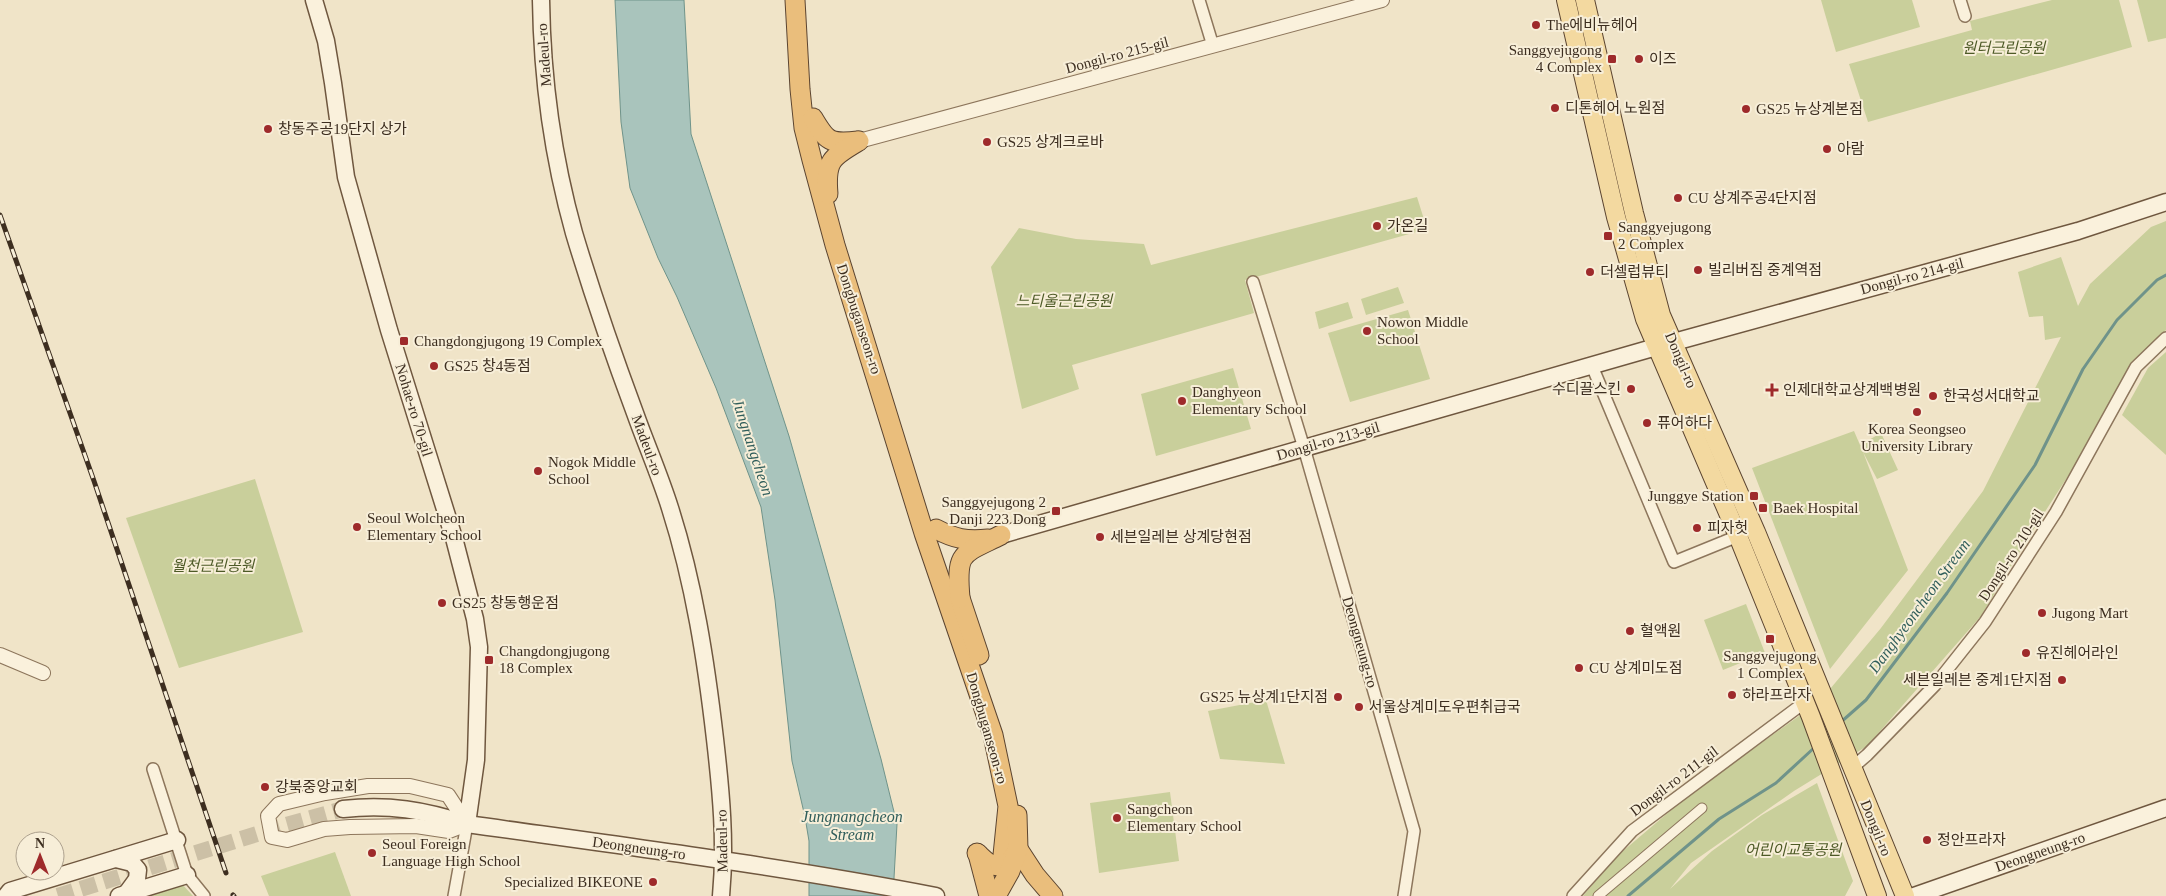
<svg xmlns="http://www.w3.org/2000/svg" width="2166" height="896" viewBox="0 0 2166 896" font-family="'Times New Roman','Noto Sans KR',serif">
  <style>
    .green { fill: #c9cf9b }
    .water { fill: #a9c4bc; stroke: #6f938a }
    .lines { fill: none; stroke-linecap: round; stroke-linejoin: round }
    .stream { stroke: #6f938a; stroke-width: 3 }
    .secondary-tunnel { stroke: #ccc0a6; stroke-width: 16; stroke-dasharray: 16 8; stroke-linecap: butt }
    .pedestrian-casing { stroke: #8d765c; stroke-width: 11 }
    .minor-casing { stroke: #8d765c; stroke-width: 14 }
    .tertiary-casing { stroke: #8d765c; stroke-width: 16 }
    .secondary-casing { stroke: #6f573f; stroke-width: 19 }
    .primary-casing { stroke: #5b4430; stroke-width: 20 }
    .trunk-casing { stroke: #5b4430; stroke-width: 21 }
    .pedestrian { stroke: #faf1dc; stroke-width: 9 }
    .minor { stroke: #faf1dc; stroke-width: 11 }
    .tertiary { stroke: #faf1dc; stroke-width: 14 }
    .secondary { stroke: #faf1dc; stroke-width: 16 }
    .primary { stroke: #f3d9a0; stroke-width: 18 }
    .trunk { stroke: #eabe7c; stroke-width: 19 }
    .rail-casing { stroke: #3d2e20; stroke-width: 5 }
    .rail { stroke: #f7eed8; stroke-width: 3; stroke-dasharray: 9; stroke-linecap: butt }
    .poi-dot { fill: #9e2a2b; stroke: #f7eed8; stroke-width: 2 }
    .labels { text-anchor: middle; dominant-baseline: central; stroke-width: 4; stroke-linejoin: round; paint-order: stroke }
    .poi-label { font-size: 15px; fill: #3d2e20; stroke: #f7eed8; text-anchor: start }
    .park-label { font-size: 15px; font-style: italic; fill: #4d5a26; stroke: #f7eed8 }
    .street-label { font-size: 15px; fill: #3d2e20; stroke: #f7eed8 }
    .water-label { font-size: 16px; font-style: italic; fill: #2f5d5a; stroke: #f7eed8 }
  </style>
  <rect width="100%" height="100%" fill="#f0e4c8"/>
  <!-- green -->
  <g class="green">
    <path d="M1821,0H1912L1920,27L1836,52Z"/>
    <path d="M2052,0H2119L2132,47L1868,122L1849,64L1972,30L1970,21Z"/>
    <path d="M2137,0H2166V38L2148,42Z"/>
    <path d="M1417,197L1427,229L1245,280L1254,313L1072,365L1079,389L1022,409L991,267L1019,228L1076,239L1144,244L1151,265Z"/>
    <path d="M2166,221V330L2154,343L2028,538L1981,616L1867,746L1794,791L1691,863L1670,889L1712,851L1762,815L1817,783L1853,881L1845,896H1583L1616,857L1690,794L1820,701L1881,628L1983,491L2061,337L2045,340L2043,316L2029,317L2018,272L2061,257L2078,306L2090,284L2151,227Z"/>
    <path d="M1398,287L1404,303L1366,315L1361,299Z"/>
    <path d="M1348,302L1353,318L1319,329L1315,312Z"/>
    <path d="M1408,310L1430,379L1350,402L1328,333Z"/>
    <path d="M2166,352V455L2122,415L2148,368Z"/>
    <path d="M1233,368L1251,429L1156,456L1141,394Z"/>
    <path d="M1854,431L1860,445L1881,433L1898,470L1877,479L1863,452L1908,570L1830,669L1752,468Z"/>
    <path d="M255,479L303,632L179,668L126,518Z"/>
    <path d="M1746,604L1765,653L1723,670L1704,620Z"/>
    <path d="M1266,700L1285,764L1220,759L1208,711Z"/>
    <path d="M1170,792L1179,861L1099,873L1090,803Z"/>
    <path d="M335,852L351,896H269L261,876Z"/>
    <path d="M181,883L193,896H137Z"/>
  </g>
  <!-- water -->
  <path class="water" d="M615,0H684L691,134L789,436L881,759L897,824L893,896H809V841L805,817L792,761L775,600L761,507L716,388L677,297L658,258L630,188L621,122Z"/>
  <g class="lines">
    <!-- stream -->
    <g class="stream">
      <path d="M1841,722L1866,700L1947,593L2035,465L2083,369L2117,320L2157,280L2166,275"/>
      <path d="M1628,896L1719,819L1776,783L1815,747"/>
    </g>
    <!-- secondary-tunnel -->
    <path class="secondary-tunnel" d="M58,896L286,825L343,809"/>
    <defs>
      <path id="pedestrian" d="M1598,896L1702,808"/>
      <g id="minor">
        <path d="M1199,0L1213,46"/>
        <path d="M1960,0L1965,16"/>
        <path d="M1253,282L1304,448L1414,831L1404,896"/>
        <path d="M1592,366L1674,562L1738,536"/>
        <path d="M1852,768L1867,755L1935,685L1985,622L2056,512L2136,367L2166,338"/>
        <path d="M153,769L187,875L204,896"/>
        <path d="M454,896L467,824"/>
        <path d="M1573,896L1632,831L1805,702"/>
      </g>
      <g id="tertiary">
        <path d="M859,141L1382,0"/>
        <path d="M0,655L43,673"/>
        <path d="M368,786H410L448,795L467,824L449,831L416,826L350,827L324,829L287,840L272,837L268,816L279,804L325,793Z"/>
      </g>
      <g id="secondary">
        <path d="M314,0L326,41L333,83L346,177L389,330L454,538L475,619L479,647L476,760L467,824"/>
        <path d="M541,0C542,78 553,158 574,233C592,293 613,354 635,413C646,444 660,476 670,508C694,583 706,661 715,739C721,791 726,843 721,896"/>
        <path d="M1001,535L1656,347L2078,231L2166,202"/>
        <path d="M343,809C389,804 424,810 467,824C624,846 780,866 936,896"/>
        <path d="M116,859L132,863L138,870L137,879L126,894"/>
        <path d="M6,896L10,891L177,840"/>
        <path d="M119,896L187,875"/>
        <path d="M1914,896L2166,808"/>
      </g>
      <g id="primary">
        <path d="M1566,0L1616,217L1645,319L1738,536L1811,717L1877,896"/>
        <path d="M1585,0L1634,213L1661,315L1756,532L1905,896"/>
      </g>
      <g id="trunk">
        <path d="M795,0L800,89L804,128L812,160L835,245L924,533L993,735L1008,806L1003,855"/>
        <path d="M813,118C827,142 830,144 858,141"/>
        <path d="M828,194C825,160 832,157 859,141"/>
        <path d="M936,529C955,539 966,541 988,539"/>
        <path d="M960,598L979,655"/>
        <path d="M960,598C956,551 961,555 1001,535"/>
        <path d="M1018,849L1035,875L1053,896"/>
        <path d="M977,853C988,864 992,868 1008,865L1015,854"/>
        <path d="M978,854L989,896"/>
        <path d="M996,896L1010,871L1018,849L1017,815"/>
      </g>
    </defs>
    <!-- pedestrian casing -->
    <use href="#pedestrian" class="pedestrian-casing"/>
    <!-- minor casing -->
    <use href="#minor" class="minor-casing"/>
    <!-- tertiary casing -->
    <use href="#tertiary" class="tertiary-casing"/>
    <!-- secondary casing -->
    <use href="#secondary" class="secondary-casing"/>
    <!-- primary casing -->
    <use href="#primary" class="primary-casing"/>
    <!-- trunk casing -->
    <use href="#trunk" class="trunk-casing"/>
    <!-- pedestrian -->
    <use href="#pedestrian" class="pedestrian"/>
    <!-- minor -->
    <use href="#minor" class="minor"/>
    <!-- tertiary -->
    <use href="#tertiary" class="tertiary"/>
    <!-- secondary -->
    <use href="#secondary" class="secondary"/>
    <!-- primary -->
    <use href="#primary" class="primary"/>
    <!-- trunk -->
    <use href="#trunk" class="trunk"/>
    <defs>
      <g id="rail">
        <path d="M0,215L94,481L226,873"/>
        <path d="M233,895L234,896"/>
      </g>
    </defs>
    <!-- rail casing -->
    <use href="#rail" class="rail-casing"/>
    <!-- rail -->
    <use href="#rail" class="rail"/>
  </g>
  <!-- markers -->
  <g class="poi-dot">
    <circle cx="1536" cy="25" r="5"/>
    <rect x="1607" y="54" width="10" height="10" rx="2.5"/>
    <circle cx="1639" cy="59" r="5"/>
    <circle cx="1555" cy="108" r="5"/>
    <circle cx="1746" cy="109" r="5"/>
    <circle cx="268" cy="129" r="5"/>
    <circle cx="987" cy="142" r="5"/>
    <circle cx="1827" cy="149" r="5"/>
    <circle cx="1678" cy="198" r="5"/>
    <circle cx="1377" cy="226" r="5"/>
    <rect x="1603" y="231" width="10" height="10" rx="2.5"/>
    <circle cx="1698" cy="270" r="5"/>
    <circle cx="1590" cy="272" r="5"/>
    <circle cx="1367" cy="331" r="5"/>
    <rect x="399" y="336" width="10" height="10" rx="2.5"/>
    <circle cx="434" cy="366" r="5"/>
    <circle cx="1631" cy="389" r="5"/>
    <path d="M1769.5 382.5h5v5h5v5h-5v5h-5v-5h-5v-5h5z"/>
    <circle cx="1933" cy="396" r="5"/>
    <circle cx="1182" cy="401" r="5"/>
    <circle cx="1917" cy="412" r="5"/>
    <circle cx="1647" cy="423" r="5"/>
    <circle cx="538" cy="471" r="5"/>
    <rect x="1749" y="491" width="10" height="10" rx="2.5"/>
    <rect x="1758" y="503" width="10" height="10" rx="2.5"/>
    <rect x="1051" y="506" width="10" height="10" rx="2.5"/>
    <circle cx="357" cy="527" r="5"/>
    <circle cx="1697" cy="528" r="5"/>
    <circle cx="1100" cy="537" r="5"/>
    <circle cx="442" cy="603" r="5"/>
    <circle cx="2042" cy="613" r="5"/>
    <circle cx="1630" cy="631" r="5"/>
    <rect x="1765" y="634" width="10" height="10" rx="2.5"/>
    <circle cx="2026" cy="653" r="5"/>
    <rect x="484" y="655" width="10" height="10" rx="2.5"/>
    <circle cx="1579" cy="668" r="5"/>
    <circle cx="2062" cy="680" r="5"/>
    <circle cx="1732" cy="695" r="5"/>
    <circle cx="1338" cy="697" r="5"/>
    <circle cx="1359" cy="707" r="5"/>
    <circle cx="265" cy="787" r="5"/>
    <circle cx="1117" cy="818" r="5"/>
    <circle cx="1927" cy="840" r="5"/>
    <circle cx="372" cy="853" r="5"/>
    <circle cx="653" cy="882" r="5"/>
  </g>
  <g class="labels">
    <!-- poi labels -->
    <g class="poi-label">
      <text x="1546" y="25">The에비뉴헤어</text>
      <text x="1602" y="50" text-anchor="end">Sanggyejugong<tspan x="1602" dy="17">4 Complex</tspan></text>
      <text x="1649" y="59">이즈</text>
      <text x="1565" y="108">디톤헤어 노원점</text>
      <text x="1756" y="109">GS25 뉴상계본점</text>
      <text x="278" y="129">창동주공19단지 상가</text>
      <text x="997" y="142">GS25 상계크로바</text>
      <text x="1837" y="149">아람</text>
      <text x="1688" y="198">CU 상계주공4단지점</text>
      <text x="1387" y="226">가온길</text>
      <text x="1618" y="227">Sanggyejugong<tspan x="1618" dy="17">2 Complex</tspan></text>
      <text x="1708" y="270">빌리버짐 중계역점</text>
      <text x="1600" y="272">더셀럽뷰티</text>
      <text x="1377" y="322">Nowon Middle<tspan x="1377" dy="17">School</tspan></text>
      <text x="414" y="341">Changdongjugong 19 Complex</text>
      <text x="444" y="366">GS25 창4동점</text>
      <text x="1621" y="389" text-anchor="end">수디끌스킨</text>
      <text x="1783" y="390">인제대학교상계백병원</text>
      <text x="1192" y="392">Danghyeon<tspan x="1192" dy="17">Elementary School</tspan></text>
      <text x="1943" y="396">한국성서대학교</text>
      <text x="1657" y="423">퓨어하다</text>
      <text x="1917" y="429" text-anchor="middle">Korea Seongseo<tspan x="1917" dy="17">University Library</tspan></text>
      <text x="548" y="462">Nogok Middle<tspan x="548" dy="17">School</tspan></text>
      <text x="1744" y="496" text-anchor="end">Junggye Station</text>
      <text x="1046" y="502" text-anchor="end">Sanggyejugong 2<tspan x="1046" dy="17">Danji 223 Dong</tspan></text>
      <text x="1773" y="508">Baek Hospital</text>
      <text x="367" y="518">Seoul Wolcheon<tspan x="367" dy="17">Elementary School</tspan></text>
      <text x="1707" y="528">피자헛</text>
      <text x="1110" y="537">세븐일레븐 상계당현점</text>
      <text x="452" y="603">GS25 창동행운점</text>
      <text x="2052" y="613">Jugong Mart</text>
      <text x="1640" y="631">혈액원</text>
      <text x="499" y="651">Changdongjugong<tspan x="499" dy="17">18 Complex</tspan></text>
      <text x="2036" y="653">유진헤어라인</text>
      <text x="1770" y="656" text-anchor="middle">Sanggyejugong<tspan x="1770" dy="17">1 Complex</tspan></text>
      <text x="1589" y="668">CU 상계미도점</text>
      <text x="2052" y="680" text-anchor="end">세븐일레븐 중계1단지점</text>
      <text x="1742" y="695">하라프라자</text>
      <text x="1328" y="697" text-anchor="end">GS25 뉴상계1단지점</text>
      <text x="1369" y="707">서울상계미도우편취급국</text>
      <text x="275" y="787">강북중앙교회</text>
      <text x="1127" y="809">Sangcheon<tspan x="1127" dy="17">Elementary School</tspan></text>
      <text x="1937" y="840">정안프라자</text>
      <text x="382" y="844">Seoul Foreign<tspan x="382" dy="17">Language High School</tspan></text>
      <text x="643" y="882" text-anchor="end">Specialized BIKEONE</text>
    </g>
    <!-- park labels -->
    <g class="park-label">
      <text x="2004" y="48">원터근린공원</text>
      <text x="1064" y="301">느티울근린공원</text>
      <text x="213" y="566">월천근린공원</text>
      <text x="1793" y="850">어린이교통공원</text>
    </g>
    <!-- street labels -->
    <g class="street-label">
      <text transform="translate(544 55) rotate(-94)">Madeul-ro</text>
      <text transform="translate(1117 55) rotate(-15)">Dongil-ro 215-gil</text>
      <text transform="translate(1912 276) rotate(-15)">Dongil-ro 214-gil</text>
      <text transform="translate(859 319) rotate(72)">Dongbuganseon-ro</text>
      <text transform="translate(1681 360) rotate(67)">Dongil-ro</text>
      <text transform="translate(414 410) rotate(73)">Nohae-ro 70-gil</text>
      <text transform="translate(1328 441) rotate(-16)">Dongil-ro 213-gil</text>
      <text transform="translate(647 445) rotate(70)">Madeul-ro</text>
      <text transform="translate(2011 555) rotate(-57)">Dongil-ro 210-gil</text>
      <text transform="translate(1360 642) rotate(74)">Deongneung-ro</text>
      <text transform="translate(987 728) rotate(74)">Dongbuganseon-ro</text>
      <text transform="translate(1674 781) rotate(-37)">Dongil-ro 211-gil</text>
      <text transform="translate(1876 828) rotate(68)">Dongil-ro</text>
      <text transform="translate(722 841) rotate(-91)">Madeul-ro</text>
      <text transform="translate(639 848) rotate(8)">Deongneung-ro</text>
      <text transform="translate(2040 852) rotate(-19)">Deongneung-ro</text>
    </g>
    <!-- water labels -->
    <g class="water-label">
      <text transform="translate(753 447) rotate(72)">Jungnangcheon</text>
      <text transform="translate(1919 606) rotate(-54)">Danghyeoncheon Stream</text>
      <text x="852" y="816">Jungnangcheon<tspan x="852" dy="18">Stream</tspan></text>
    </g>
  </g>
  <!-- north arrow -->
  <g transform="translate(40 856)"><circle r="24" fill="#f7eed8" stroke="#ada18e"/>
  <path d="M0-4L9 19L0 12L-9 19Z" fill="#9e2a2b"/>
  <text y="-8" font-size="14" font-weight="bold" text-anchor="middle" fill="#3d2e20">N</text>
  </g>
</svg>
